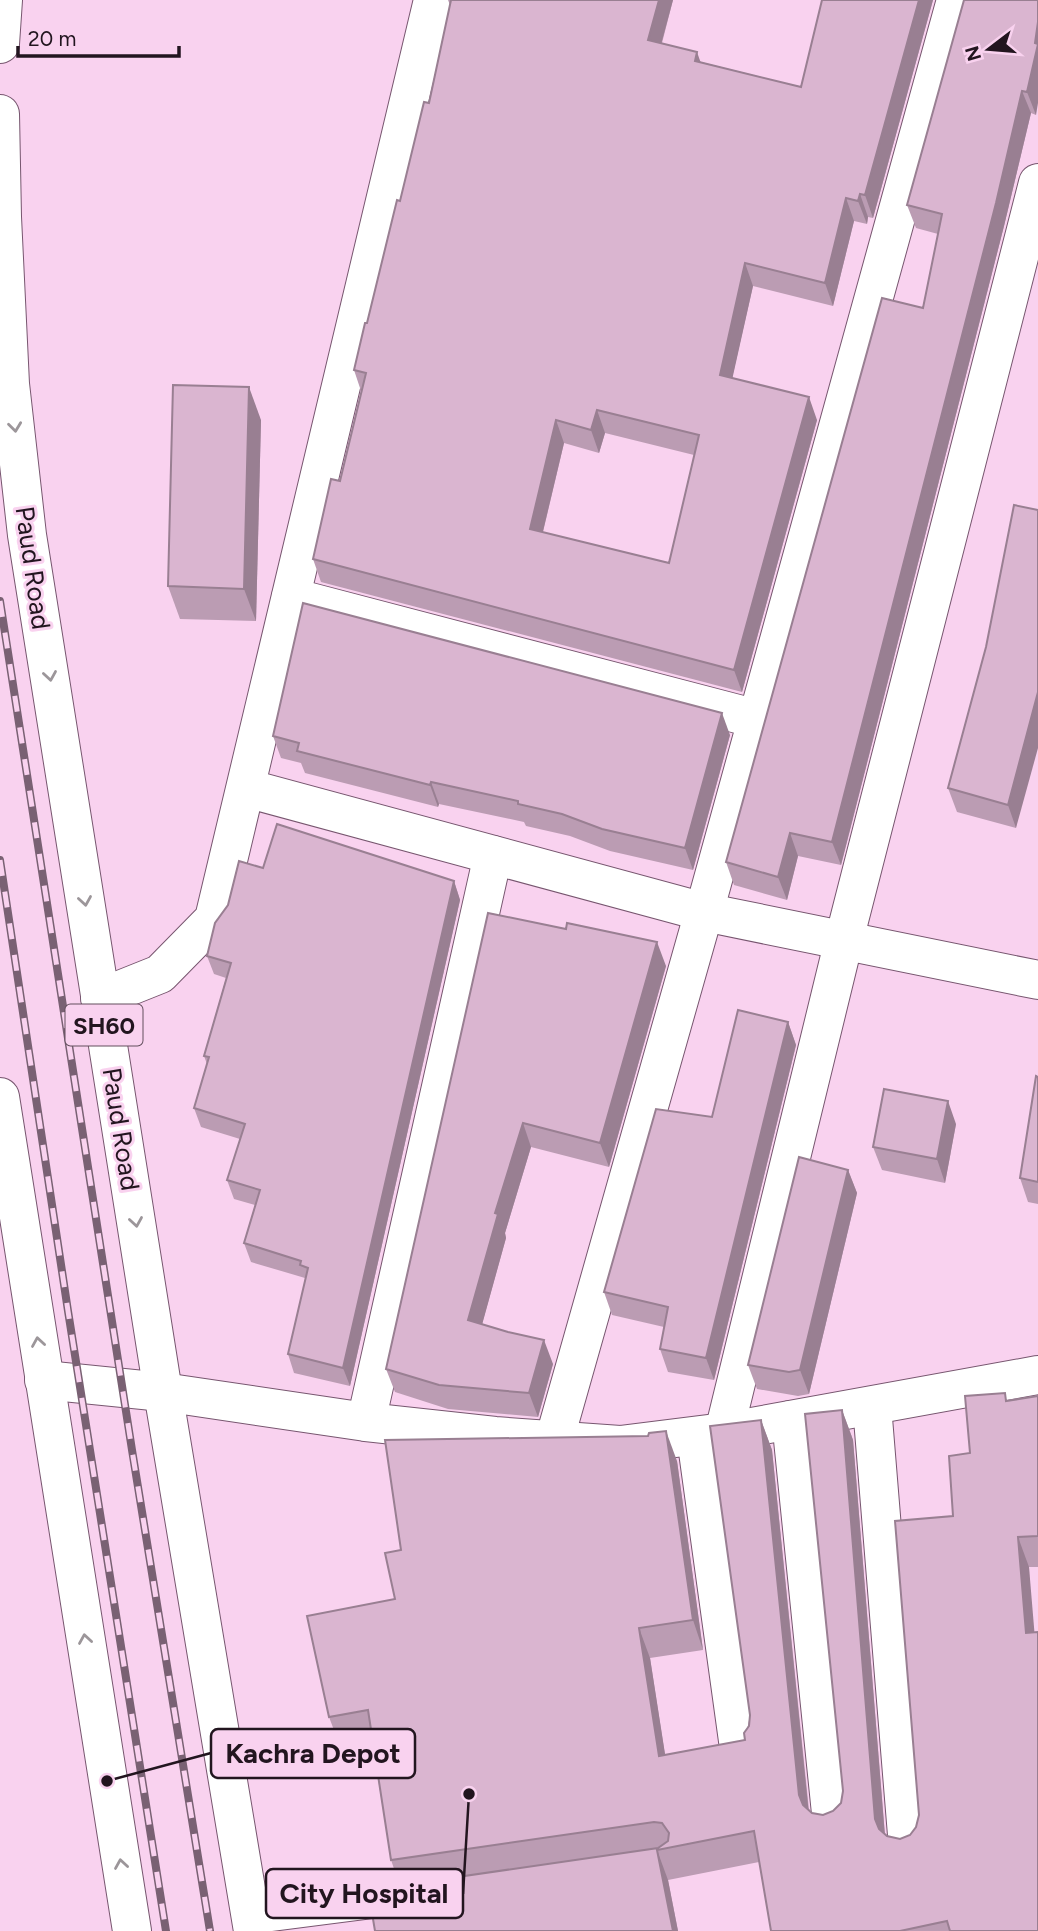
<svg xmlns="http://www.w3.org/2000/svg" width="1038" height="1931" viewBox="0 0 1038 1931" font-family="Figtree,sans-serif">
  <style>
    .lines { fill: none; stroke-linecap: round; stroke-linejoin: round }
    .service-casing { stroke: #77566f; stroke-width: 23 }
    .minor-casing { stroke: #77566f; stroke-width: 40 }
    .primary-casing { stroke: #77566f; stroke-width: 40 }
    .service { stroke: #fff; stroke-width: 21 }
    .minor { stroke: #fff; stroke-width: 38 }
    .primary { stroke: #fff; stroke-width: 38 }
    .rail-casing { stroke: #796173; stroke-width: 8 }
    .rail { stroke: #f9d2ef; stroke-width: 5; stroke-dasharray: 16; stroke-linecap: butt }
    .wall { fill: #bb9cb3; fill-rule: evenodd }
    .shaded-wall { fill: #997f92 }
    .building { fill: #dab5d0; stroke: #997f92; stroke-width: 2; fill-rule: evenodd }
    .oneway { stroke: #9c969a }
    .labels { text-anchor: middle; dominant-baseline: central; stroke-width: 6; stroke-linejoin: round; paint-order: stroke }
    .shield { fill: #f9d2ef; stroke: #624e5d; stroke-width: 2 }
    .shield-label { font-size: 24px; font-weight: bold; fill: #22151f }
    .street-label { font-size: 26px; fill: #22151f; stroke: #f9d2ef }
    .leader { fill: none; stroke: #22151f; stroke-width: 2.5 }
    .callout-dot { fill: #22151f; stroke: #f9d2ef; stroke-width: 2.5 }
    .callout { fill: #f9d2ef; stroke: #22151f; stroke-width: 2.5 }
    .callout-label { font-size: 28px; text-anchor: middle; font-weight: bold; fill: #22151f }
  </style>
  <rect width="100%" height="100%" fill="#f9d2ef"/>
  <g class="lines">
    <defs>
      <path id="service" d="M252,1923L399,1904"/>
      <g id="minor">
        <path d="M291,597L757,719"/>
        <path d="M246,788L704,912L1038,980"/>
        <path d="M100,998L160,974L214,919L433,0"/>
        <path d="M44,1380L163,1392L366,1422L495,1436L620,1445L724,1432L1038,1375"/>
        <path d="M872,1406L908,1847"/>
        <path d="M791,1420L832,1823"/>
        <path d="M366,1422L493,855"/>
        <path d="M724,1432L844,940L1038,183"/>
        <path d="M696,1437L739,1748"/>
        <path d="M554,1441L704,912L956,0"/>
      </g>
      <g id="primary">
        <path d="M0,44L3,0"/>
        <path d="M0,114L2,217L10,384L27,535L163,1392L253,1931"/>
        <path d="M0,1097L132,1931"/>
      </g>
    </defs>
    <!-- service casing -->
    <use href="#service" class="service-casing"/>
    <!-- minor casing -->
    <use href="#minor" class="minor-casing"/>
    <!-- primary casing -->
    <use href="#primary" class="primary-casing"/>
    <!-- service -->
    <use href="#service" class="service"/>
    <!-- minor -->
    <use href="#minor" class="minor"/>
    <!-- primary -->
    <use href="#primary" class="primary"/>
    <defs>
      <g id="rail">
        <path d="M0,601L132,1450L210,1931"/>
        <path d="M0,860L68,1311L166,1931"/>
      </g>
    </defs>
    <!-- rail casing -->
    <use href="#rail" class="rail-casing"/>
    <!-- rail -->
    <use href="#rail" class="rail"/>
  </g>
  <!-- wall -->
  <g class="wall">
    <path d="M448,0H673L662,43L701,62L801,87L822,0H933L873,218L868,217L867,224L854,221L833,306L753,286L732,378L817,420L742,692L321,582L313,559L340,481L361,391L354,370L400,201L429,103L450,5ZM605,433L694,455L669,563L543,532L564,443L599,453Z"/>
    <path d="M1038,0L1036,115L1031,113L1004,226L841,865L798,856L787,900L734,885L726,862L923,308L938,234L916,228L907,205Z"/>
    <path d="M261,420L256,621L180,619L168,586Z"/>
    <path d="M1038,510L1016,828L957,812L948,788Z"/>
    <path d="M730,735L693,870L610,851L570,836L526,826L524,822L439,804L438,807L305,773L301,763L281,758L273,736Z"/>
    <path d="M263,868L454,881L460,900L350,1386L294,1373L288,1354L305,1280V1278L251,1262L244,1243L255,1205L234,1199L227,1180L240,1139L201,1127L194,1108L207,1064L204,1056L226,978L214,974L207,956Z"/>
    <path d="M488,913L666,966L609,1167L531,1147L505,1233L506,1238L482,1324L553,1364L538,1417L448,1409L395,1392L386,1369Z"/>
    <path d="M788,1022L796,1045L714,1380L668,1372L660,1349L664,1327L612,1315L604,1292Z"/>
    <path d="M1038,1077V1204L1028,1202L1020,1178Z"/>
    <path d="M956,1124L945,1183L882,1170L873,1147Z"/>
    <path d="M848,1170L857,1193L809,1394L798,1396L757,1389L748,1365Z"/>
    <path d="M1038,1396V1567H1029L1038,1931H771L759,1862L668,1880L678,1931H375L397,1902L400,1886L391,1860L372,1741L340,1746L329,1717L395,1599L401,1550L677,1461L703,1650L650,1658L665,1755L745,1740L750,1715L761,1420L772,1450L809,1810L812,1813L823,1815L833,1811L841,1803L843,1791L842,1410L853,1440L885,1835L887,1836L900,1839L910,1835L916,1827L919,1815L953,1516L970,1453L1008,1400Z"/>
  </g>
  <!-- shaded-wall -->
  <g class="shaded-wall">
    <path d="M659,0H673L656,63L648,40Z"/>
    <path d="M919,0H933L873,218L865,195Z"/>
    <path d="M1038,22V103L1036,115L1027,92Z"/>
    <path d="M697,52L705,75L695,61Z"/>
    <path d="M1022,91L1031,113L1004,226L841,865L832,842Z"/>
    <path d="M860,194L868,217L867,224L858,201Z"/>
    <path d="M846,198L854,221L833,306L825,283Z"/>
    <path d="M745,263L753,286L728,398L720,375Z"/>
    <path d="M249,387L261,420L256,621L244,589Z"/>
    <path d="M809,397L817,420L742,692L734,670Z"/>
    <path d="M597,410L605,433L599,453L591,430Z"/>
    <path d="M556,420L564,443L538,552L530,529Z"/>
    <path d="M1038,692V748L1016,828L1008,805Z"/>
    <path d="M722,713L730,735L693,870L685,848Z"/>
    <path d="M431,782L439,804L438,807L430,785Z"/>
    <path d="M790,833L798,856L787,900L778,877Z"/>
    <path d="M454,881L460,900L350,1386L343,1368Z"/>
    <path d="M657,942L666,966L609,1167L600,1143Z"/>
    <path d="M788,1022L796,1045L714,1380L706,1358Z"/>
    <path d="M948,1101L956,1124L945,1183L937,1159Z"/>
    <path d="M523,1123L531,1147L505,1233L506,1238L477,1343L468,1320L495,1213Z"/>
    <path d="M848,1170L857,1193L809,1394L800,1370Z"/>
    <path d="M544,1340L553,1364L538,1417L529,1393Z"/>
    <path d="M842,1410L853,1440L886,1849L875,1819Z"/>
    <path d="M761,1420L772,1450L810,1825L799,1795Z"/>
    <path d="M666,1431L677,1461L703,1650L693,1620Z"/>
    <path d="M1018,1537L1029,1567L1037,1663L1026,1633Z"/>
    <path d="M639,1628L650,1658L670,1786L659,1756Z"/>
    <path d="M657,1850L668,1880L678,1931H673Z"/>
  </g>
  <!-- building -->
  <g class="building">
    <path d="M451,0H659L648,40L697,52L695,61L801,87L822,0H919L865,195L860,194L858,201L846,198L825,283L745,263L720,375L809,397L734,670L313,559L331,479L340,481L366,373L354,370L365,323H367L397,200L400,201L424,102L429,103ZM597,410L699,435L669,563L530,529L556,420L591,430Z"/>
    <path d="M964,0H1038V22L1035,43L1038,44L1027,92L1022,91L996,203L832,842L790,833L778,877L726,862L882,298L923,308L942,214L907,205Z"/>
    <path d="M173,385L249,387L244,589L168,586Z"/>
    <path d="M1014,505L1038,510V692L1008,805L948,788L986,647Z"/>
    <path d="M303,603L722,713L685,848L602,829L562,814L518,804V801L431,782L430,785L297,751L299,743L273,736Z"/>
    <path d="M277,824L454,881L343,1368L288,1354L308,1268L300,1265L301,1261L244,1243L260,1190L227,1180L245,1124L194,1108L209,1057L204,1056L231,963L207,956L215,923L228,905L239,861L263,868Z"/>
    <path d="M488,913L566,929L567,923L657,942L600,1143L523,1123L495,1213L498,1214L468,1320L508,1332L544,1340L529,1393L439,1385L386,1369Z"/>
    <path d="M738,1010L788,1022L706,1358L660,1349L668,1307L604,1292L656,1109L712,1117Z"/>
    <path d="M1036,1076L1038,1077V1182L1020,1178Z"/>
    <path d="M884,1089L948,1101L937,1159L873,1147Z"/>
    <path d="M799,1157L848,1170L800,1370L789,1372L748,1365Z"/>
    <path d="M1005,1393L1006,1401L1038,1396V1536L1018,1537L1026,1633L1038,1632V1931H950L947,1921L900,1931H771L754,1831L657,1850L673,1931H375L371,1907L397,1902L395,1886L658,1848L668,1841L669,1833L662,1823L654,1822L391,1860L368,1710L329,1717L307,1616L395,1599L385,1553L401,1550L385,1440L648,1436L649,1433L666,1431L693,1620L639,1628L659,1756L745,1740L744,1733L749,1726L750,1715L710,1426L761,1420L799,1795L803,1805L812,1813L823,1815L833,1811L841,1803L843,1791L805,1414L842,1410L875,1819L879,1829L887,1836L900,1839L910,1835L916,1827L919,1815L895,1521L953,1516L949,1456L970,1453L965,1396Z"/>
  </g>
  <!-- one-way arrows -->
  <defs><path id="oneway-chevron" d="M-2-3.5L2.5 0L-2 3.5" fill="none" stroke-width="1.6" stroke-linecap="round" stroke-linejoin="round" transform="scale(1.75)"/></defs>
  <g class="oneway">
    <use href="#oneway-chevron" transform="translate(15 427) rotate(83)"/>
    <use href="#oneway-chevron" transform="translate(50 676) rotate(81)"/>
    <use href="#oneway-chevron" transform="translate(85 901) rotate(81)"/>
    <use href="#oneway-chevron" transform="translate(136 1222) rotate(81)"/>
    <use href="#oneway-chevron" transform="translate(38 1342) rotate(-99)"/>
    <use href="#oneway-chevron" transform="translate(85 1639) rotate(-99)"/>
    <use href="#oneway-chevron" transform="translate(121 1864) rotate(-99)"/>
  </g>
  <g class="labels">
    <!-- shield labels -->
    <rect class="shield" x="65.5" y="1004.5" width="77" height="41" rx="5"/>
    <g class="shield-label">
      <text x="104" y="1025">SH60</text>
    </g>
    <!-- street labels -->
    <g class="street-label">
      <text transform="translate(33 568) rotate(82)">Paud Road</text>
      <text transform="translate(121 1129) rotate(81)">Paud Road</text>
    </g>
  </g>
  <!-- callouts -->
  <path class="leader" d="M107 1781L211 1753M469 1794L463 1894"/>
  <g class="callout-dot">
    <circle cx="107" cy="1781" r="7"/>
    <circle cx="469" cy="1794" r="7"/>
  </g>
  <g class="callout">
    <rect x="211" y="1729" width="204" height="49" rx="7"/>
    <rect x="266" y="1869" width="197" height="49" rx="7"/>
  </g>
  <g class="callout-label">
    <text x="313" y="1763">Kachra Depot</text>
    <text x="364" y="1903">City Hospital</text>
  </g>
  <!-- north arrow -->
  <g transform="translate(989 49) rotate(254)" stroke="#f9d2ef" stroke-width="5" paint-order="stroke">
  <path d="M0-5L12 26L0 18L-12 26Z" fill="#22151f"/>
  <text y="-10" font-size="19" font-weight="bold" text-anchor="middle" fill="#22151f">N</text>
  </g>
  <!-- scale -->
  <path d="M18 46v10h161v-10" fill="none" stroke="#22151f" stroke-width="3.5"/>
  <text x="28" y="46" font-size="21" fill="#22151f" stroke="#f9d2ef" stroke-width="5" paint-order="stroke">20 m</text>
</svg>
